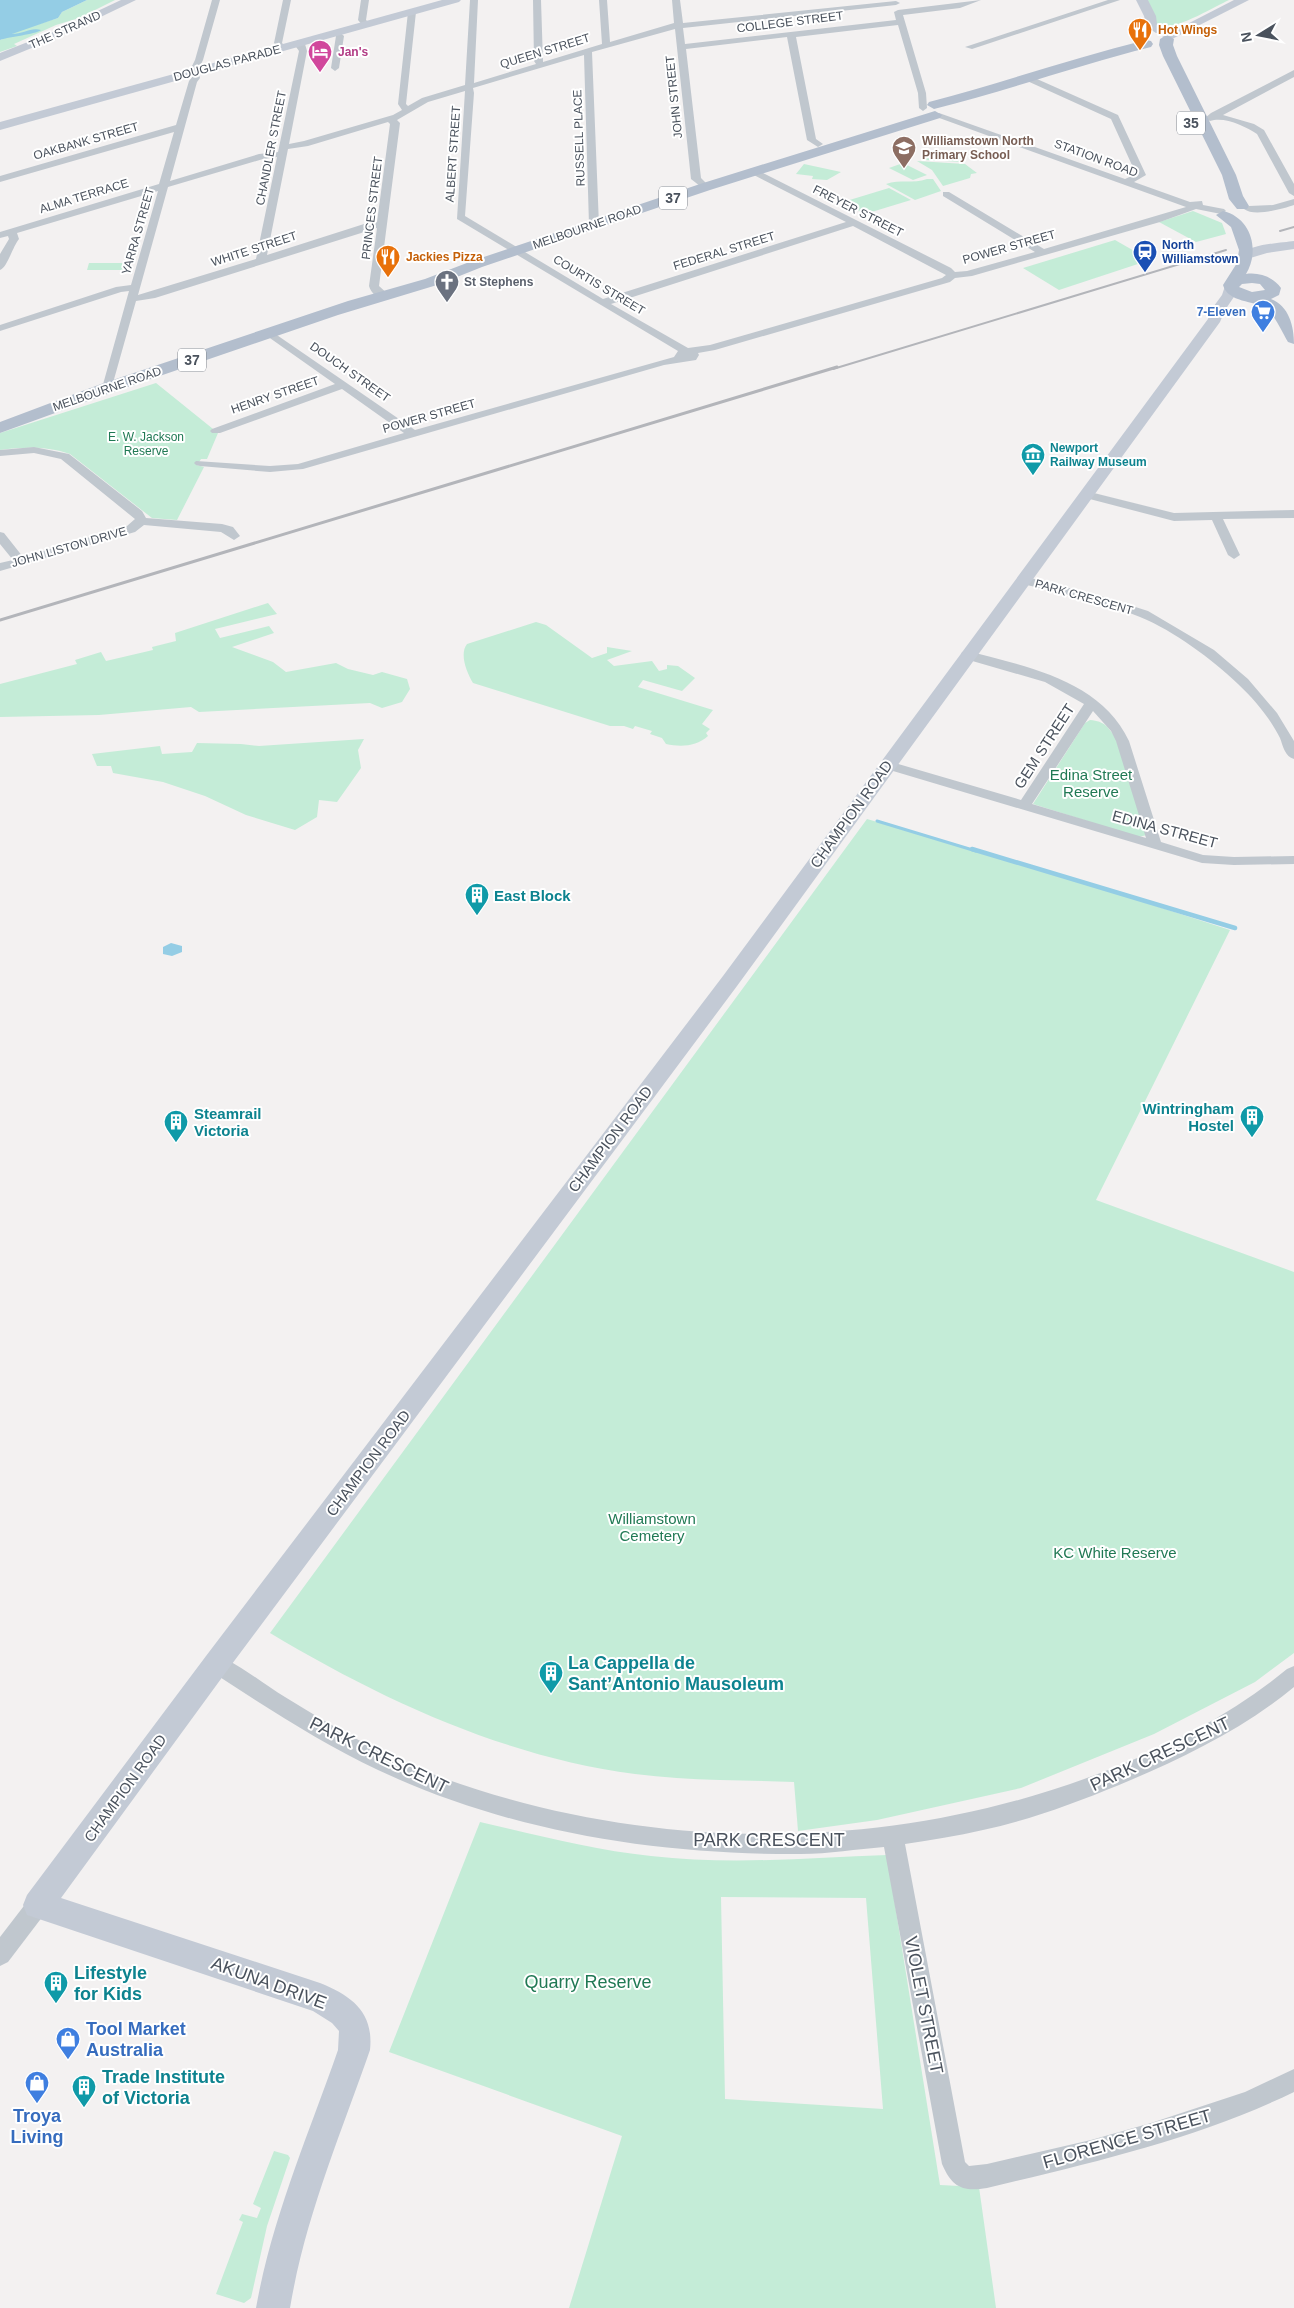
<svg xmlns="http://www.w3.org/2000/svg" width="1294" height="2308" viewBox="0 0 1294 2308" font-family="Helvetica,sans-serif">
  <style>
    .green { fill: #c4ecd7; fill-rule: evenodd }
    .water { fill: #94cde5 }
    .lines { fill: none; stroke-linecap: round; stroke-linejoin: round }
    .stream-far1 { stroke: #94cde5; stroke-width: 3 }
    .stream { stroke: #94cde5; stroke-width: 4.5 }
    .street { fill: #c0c7ce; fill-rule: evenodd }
    .secondary { fill: #c3cad5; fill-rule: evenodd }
    .primary { fill: #b3becd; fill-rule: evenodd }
    .rail-far1 { stroke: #b3b5ba; stroke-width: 2 }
    .rail { stroke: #b3b5ba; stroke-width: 3 }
    .labels { text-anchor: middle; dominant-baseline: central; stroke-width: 4; stroke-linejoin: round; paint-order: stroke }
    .far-street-label { font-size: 12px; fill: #4a525d; stroke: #fff }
    .far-food-label { font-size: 12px; font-weight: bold; fill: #c56008; stroke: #fff; text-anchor: start }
    .far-hotel-label { font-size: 12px; font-weight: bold; fill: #b23c85; stroke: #fff; text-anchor: start }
    .far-education-label { font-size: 12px; font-weight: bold; fill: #785e54; stroke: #fff; text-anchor: start }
    .far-transit-label { font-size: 12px; font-weight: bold; fill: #164399; stroke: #fff; text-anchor: start }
    .far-worship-label { font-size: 12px; font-weight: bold; fill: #5b616d; stroke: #fff; text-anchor: start }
    .far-shop-label { font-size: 12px; font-weight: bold; fill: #366cbe; stroke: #fff; text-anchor: end }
    .far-park-label { font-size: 12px; fill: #207954; stroke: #fff }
    .far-culture-label { font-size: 12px; font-weight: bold; fill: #0d838f; stroke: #fff; text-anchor: start }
    .shield { fill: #fff; stroke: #80868e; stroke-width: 1 }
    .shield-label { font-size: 14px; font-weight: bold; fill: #4a525d }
    .street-label { font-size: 15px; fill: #4a525d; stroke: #fff }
    .park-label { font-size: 15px; fill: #207954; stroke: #fff }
    .culture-label { font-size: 15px; font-weight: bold; fill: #0d838f; stroke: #fff; text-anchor: start }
    .near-culture-label { font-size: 18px; font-weight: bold; fill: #0d838f; stroke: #fff; text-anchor: start }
    .near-street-label { font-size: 18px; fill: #4a525d; stroke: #fff }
    .near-park-label { font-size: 18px; fill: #207954; stroke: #fff }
    .near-shop-label { font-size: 18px; font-weight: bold; fill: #366cbe; stroke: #fff; text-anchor: start }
  </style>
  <rect width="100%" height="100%" fill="#f3f1f1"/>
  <!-- green -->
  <g class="green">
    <path d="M87,0H115L79,18L56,25L14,44L17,46L0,52V40L11,36L14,32L58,18L62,12Z"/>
    <path d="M1145,0H1229C1214,7 1171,33 1157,26Z"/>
    <path d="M926,152L964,154V162L925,160Z"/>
    <path d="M917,161L965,164L977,173L971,174L970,178L943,186L932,170Z"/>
    <path d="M903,163L927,175L913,180L889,168Z"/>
    <path d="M804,164L841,172L827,180L812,179L813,176L796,174Z"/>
    <path d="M927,179H933L941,191L915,200L886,184C900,179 913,184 927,179Z"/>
    <path d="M889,188L911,200L865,214L843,202Z"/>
    <path d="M1193,211L1222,223L1226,234L1196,242L1159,222Z"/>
    <path d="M1115,240L1150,260L1059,290L1023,268Z"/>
    <path d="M89,263H124L123,270H87Z"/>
    <path d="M156,383L218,433L207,459H201L197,465L204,467L177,520L152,518L70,454C47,446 24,447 0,450V433Z"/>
    <path d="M268,603L277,614L215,629L220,638L269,626L274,633L232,647L273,662L286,672L336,663L348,669L373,675L382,672L407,679L410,689L402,702L382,708L370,703L199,712L191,707L99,715L0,717V684L77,664L75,660L101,652L106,661L153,650L152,647L176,641L175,633Z"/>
    <path d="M536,622L546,625L592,658L607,653V647L632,651L607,660L614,666L652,661L659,671L667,669V665L678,666L695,678L682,691L643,680L638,687L713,710L702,724L710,729L706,733L708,736C696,747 680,747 666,744L662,738L650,734L652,731L635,726L633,729L624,726H610L473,683C467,673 459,654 467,644Z"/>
    <path d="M1090,720C1105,721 1109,728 1116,739L1147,835L1138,837L1033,804L1085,723Z"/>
    <path d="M364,739L358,750L361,768L337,802L319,800L317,817L295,830L246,815L205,796L163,782L113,773L111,766H97L92,754L160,746L162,754L192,752L197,743L241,744L259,746Z"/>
    <path d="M867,819L1069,878L1230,930L1096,1200L1294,1272V1653L1255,1682L1154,1734L1021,1788L877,1820L798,1831L794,1782C741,1780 688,1781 635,1774C505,1757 382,1700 270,1633Z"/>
    <path d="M480,1822C537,1835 593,1850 651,1856C729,1865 809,1858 887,1855L940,2185L979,2187L996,2308H569L622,2136L389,2052ZM721,1897L866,1898L883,2109L725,2099Z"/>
    <path d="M274,2151L288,2155L290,2158L267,2226L251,2298L244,2303L216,2294L243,2222L239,2220L242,2214L257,2218L261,2208L253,2204Z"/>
  </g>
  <!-- water -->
  <g class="water">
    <path d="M0,0H87L62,12L58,18L12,34C23,34 31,27 41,30C34,35 11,36 0,40Z"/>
    <path d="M171,943L182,946V952L172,956L163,954V947Z"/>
  </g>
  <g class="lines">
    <!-- stream-far1 -->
    <path class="stream-far1" d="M877,821L976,851"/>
    <!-- stream -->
    <path class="stream" d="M972,849L1235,928"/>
    <!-- street -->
    <g class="street">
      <path d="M212,0H220L203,60L198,70L200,78L197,82L170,181L259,154L278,152L299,51L294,44L295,42L305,44L307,51L289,144L304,141L393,115L402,110L398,104L408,12L412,10L416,12L406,104L408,106L422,98L465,85L470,0H478L474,83L536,64L534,61L533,0H541L543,62L602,44L599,0H607L610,42L674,23L672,0H680L683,23L896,1L900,3L896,5L683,28L685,44L896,20L894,12L898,10L981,0L960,8L903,15L926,93L927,108L923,111L919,108L918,93L898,25L796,37L816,139L823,144L818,147L807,140L787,37L686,49L701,178L710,187L705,190L691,179L675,29L592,52L599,225L594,228L589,225L584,55L473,88L474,93L465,216L603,299L846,222L750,173V169L753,168L951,268L955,272L967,271L1035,252L943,196V192H949L1044,249L1186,207L931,115L939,113L1125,179L1136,174L1111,119L1025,80L1024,78L1028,75L1118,115L1146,175L1134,182L1190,202L1202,201L1203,205L1224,209L1226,211L1221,214L1196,209L1160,222L972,276L955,278L950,282L715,350L698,353L699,355L696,360L664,365L303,469L270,472L200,466L196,465L194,463L196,461L270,466L298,464L404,433L342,389L220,433H212L210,431L212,429L335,384L267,336L266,334L271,331L415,430L674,357L678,351L457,219L465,91L428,102L397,120L400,123L379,286L389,295V299C380,301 371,294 369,286L377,228L155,298L136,301L111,390H103L102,388L129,291L121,292L0,331V325L116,287L131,285L158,191L17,233L19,239C13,246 7,268 0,270V254L9,239L8,236L0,238V232L159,184L174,132L0,182V176L176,125L189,81L192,77L189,72L195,60ZM388,122L390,124L377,222L364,224L267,255L288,149L308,146ZM277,157L256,259L138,295L168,187L263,159ZM853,226L946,275L942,278L710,345L688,348L611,304Z"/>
      <path d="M283,0H291L282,43L287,48L283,51L274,43Z"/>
      <path d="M361,0H369L366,20L370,24L369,26H363L358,20Z"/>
      <path d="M1108,0H1120L972,49L965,47Z"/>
      <path d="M337,30L344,36L339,68L335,71L331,68L336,36L333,33Z"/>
      <path d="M1294,70V77L1223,115L1254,124L1264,130L1294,184V196L1289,193L1257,134C1245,126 1224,116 1210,121L1205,118L1211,113Z"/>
      <path d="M1294,199V205C1282,209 1254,217 1244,209L1249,206L1273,205Z"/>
      <path d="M34,447L69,454L142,511L146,518L222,524L233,527L240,536L234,540L221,532L144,525L135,532L0,571V563L13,560L0,544V532L4,533L23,557L127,526L135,519L61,459L34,453L0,456V450Z"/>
      <path d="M1086,491L1174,513L1294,510V518L1223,519L1240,555L1234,559L1228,555L1212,520L1174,521L1082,497L1080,495L1082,493Z"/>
      <path d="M1023,576L1104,597L1148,611L1214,650L1248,679L1277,713L1294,741V759C1285,757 1283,746 1280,738C1270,718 1254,699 1238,684C1212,659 1174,631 1140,617C1101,601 1059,593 1019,583L1017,580Z"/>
      <path d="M967,651C1025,666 1101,680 1129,741L1161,842L1203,855L1234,857L1294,856V864L1234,865L1202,863L883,768L881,765L883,762L888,761L1021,800L1084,704L1045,682L962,658L961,655L962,652ZM1093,711L1111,731L1116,741L1146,838L1032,804Z"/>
      <path d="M216,1655C240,1664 263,1684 285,1697C335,1728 387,1758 443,1778C660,1856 905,1853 1118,1766C1179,1741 1236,1711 1287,1669L1294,1666V1687C1242,1730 1181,1759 1119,1785C1075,1803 1030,1820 983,1830C957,1836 931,1840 905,1844L965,2162L969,2166L987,2164L1091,2140L1151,2123L1245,2092L1294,2069V2092C1197,2139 1091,2163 987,2188C962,2192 952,2187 942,2164L884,1847C857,1849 829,1854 801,1854C657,1855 510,1832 378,1770C319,1742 264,1706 209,1670L206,1664L209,1658Z"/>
      <path d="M38,1895L46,1898L49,1905L46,1912L8,1962L0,1966V1937L30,1898Z"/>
    </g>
    <!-- secondary -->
    <g class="secondary">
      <path d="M121,0H136L61,36L0,61V53L53,32Z"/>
      <path d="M442,0H461L459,2L0,130V122Z"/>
      <path d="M1136,0H1148L1156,16L1157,24L1166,31L1164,33H1156L1147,27L1144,16Z"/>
      <path d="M1234,0H1249L1172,39L1168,41L1162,37Z"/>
      <path d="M1294,241V249L1267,253L1247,259L1240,255C1249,244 1281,243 1294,241Z"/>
      <path d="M1231,282L1236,283L1238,291L1225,310L1220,322L737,986L226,1672L61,1898L320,1983C352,1996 374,2012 370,2050C340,2136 305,2218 290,2308H256C272,2218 308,2136 338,2050L339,2031L332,2023L313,2011L27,1915L23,1905L27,1895L206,1656L723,976L1208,319L1211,310L1222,295L1226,283Z"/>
    </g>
    <!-- primary -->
    <g class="primary">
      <path d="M1167,35L1174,39L1173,45L1177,56L1236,175L1243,196L1249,206L1247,209H1237L1229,199L1222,175L1163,56L1159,45L1160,39Z"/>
      <path d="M1146,40L1151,41L1153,44L1151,47C1078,65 1007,91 934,109L927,105L929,102C1002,83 1073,58 1146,40Z"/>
      <path d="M935,111L942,115L940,118L710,190L482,267L437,285L338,315L113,392L0,433V422L101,384L348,301L425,279L472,261L700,184Z"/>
      <path d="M1223,211C1252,218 1260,251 1246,274C1259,272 1273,277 1281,288L1279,295L1271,299C1289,306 1294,326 1294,344L1288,342C1283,334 1274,314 1267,309C1254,300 1228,303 1223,285L1237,263L1239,250L1231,227L1216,215ZM1252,283L1260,284L1265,290L1252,292L1239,287L1242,284Z"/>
    </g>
    <!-- rail-far1 -->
    <g class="rail-far1">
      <path d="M1280,231L1294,227"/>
      <path d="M833,369L1226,250"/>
    </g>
    <!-- rail -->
    <path class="rail" d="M0,620L837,367"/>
  </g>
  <!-- icons -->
  <defs>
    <symbol id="restaurant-pin" viewBox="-11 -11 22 30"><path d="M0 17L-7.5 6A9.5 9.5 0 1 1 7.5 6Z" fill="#e8710a" stroke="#fff"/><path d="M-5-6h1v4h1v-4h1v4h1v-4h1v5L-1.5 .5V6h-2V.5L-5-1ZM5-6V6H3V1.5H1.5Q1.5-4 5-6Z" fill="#fff"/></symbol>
    <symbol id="hotel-pin" viewBox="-11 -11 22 30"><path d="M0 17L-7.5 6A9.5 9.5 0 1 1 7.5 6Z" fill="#d1479c" stroke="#fff"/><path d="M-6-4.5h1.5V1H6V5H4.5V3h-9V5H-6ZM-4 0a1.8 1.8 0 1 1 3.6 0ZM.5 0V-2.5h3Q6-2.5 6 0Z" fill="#fff"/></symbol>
    <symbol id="school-pin" viewBox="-11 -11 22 30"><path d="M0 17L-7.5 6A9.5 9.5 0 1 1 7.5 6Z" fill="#8d6e63" stroke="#fff"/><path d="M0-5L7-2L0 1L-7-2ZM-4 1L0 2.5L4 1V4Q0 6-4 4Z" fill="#fff"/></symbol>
    <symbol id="station-pin" viewBox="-11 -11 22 30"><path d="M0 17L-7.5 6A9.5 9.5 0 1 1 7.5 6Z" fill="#1a4fb4" stroke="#fff"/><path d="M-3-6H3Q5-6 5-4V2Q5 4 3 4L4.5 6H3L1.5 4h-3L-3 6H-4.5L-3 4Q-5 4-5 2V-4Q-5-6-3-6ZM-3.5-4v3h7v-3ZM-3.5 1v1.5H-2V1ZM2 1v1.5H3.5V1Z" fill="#fff"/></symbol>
    <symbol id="church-pin" viewBox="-11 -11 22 30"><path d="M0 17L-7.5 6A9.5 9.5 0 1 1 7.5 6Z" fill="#6b7280" stroke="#fff"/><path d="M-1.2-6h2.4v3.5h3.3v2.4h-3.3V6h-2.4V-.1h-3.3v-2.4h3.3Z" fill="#fff"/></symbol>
    <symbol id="supermarket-pin" viewBox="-11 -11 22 30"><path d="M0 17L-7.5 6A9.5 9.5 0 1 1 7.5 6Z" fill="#3f7fe0" stroke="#fff"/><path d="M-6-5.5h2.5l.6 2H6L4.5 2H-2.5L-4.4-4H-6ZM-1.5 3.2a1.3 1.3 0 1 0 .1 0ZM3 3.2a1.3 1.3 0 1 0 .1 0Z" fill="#fff"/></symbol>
    <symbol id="museum-pin" viewBox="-11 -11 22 30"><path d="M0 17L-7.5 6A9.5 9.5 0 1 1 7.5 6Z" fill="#0f9aa8" stroke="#fff"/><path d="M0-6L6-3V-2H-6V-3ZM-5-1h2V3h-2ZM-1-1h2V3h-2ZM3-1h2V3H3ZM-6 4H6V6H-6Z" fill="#fff"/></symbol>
    <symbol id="building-pin" viewBox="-11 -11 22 30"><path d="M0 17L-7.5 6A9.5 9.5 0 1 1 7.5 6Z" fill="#0f9aa8" stroke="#fff"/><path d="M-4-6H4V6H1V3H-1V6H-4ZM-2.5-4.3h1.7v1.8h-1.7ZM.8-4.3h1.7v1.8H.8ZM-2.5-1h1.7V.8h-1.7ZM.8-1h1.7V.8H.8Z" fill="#fff"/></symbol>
    <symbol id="shop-pin" viewBox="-11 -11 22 30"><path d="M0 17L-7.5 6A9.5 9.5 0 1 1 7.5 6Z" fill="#3f7fe0" stroke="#fff"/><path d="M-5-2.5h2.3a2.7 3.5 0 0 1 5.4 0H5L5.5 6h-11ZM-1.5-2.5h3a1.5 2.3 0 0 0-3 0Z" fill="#fff"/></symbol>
  </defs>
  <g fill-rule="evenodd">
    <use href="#restaurant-pin" x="1126" y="16" width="28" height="38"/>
    <use href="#hotel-pin" x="306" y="38" width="28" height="38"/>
    <use href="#school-pin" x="890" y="134" width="28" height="38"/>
    <use href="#station-pin" x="1131" y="238" width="28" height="38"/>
    <use href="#restaurant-pin" x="374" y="243" width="28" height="38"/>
    <use href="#church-pin" x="433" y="268" width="28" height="38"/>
    <use href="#supermarket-pin" x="1249" y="298" width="28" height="38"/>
    <use href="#museum-pin" x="1019" y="441" width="28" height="38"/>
    <use href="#building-pin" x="463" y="881" width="28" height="38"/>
    <use href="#building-pin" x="1238" y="1103" width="28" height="38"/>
    <use href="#building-pin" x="162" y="1108" width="28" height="38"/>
    <use href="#building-pin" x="537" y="1659" width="28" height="38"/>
    <use href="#building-pin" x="42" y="1969" width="28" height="38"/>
    <use href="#shop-pin" x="54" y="2025" width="28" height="38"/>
    <use href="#shop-pin" x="23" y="2069" width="28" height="38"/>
    <use href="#building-pin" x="70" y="2073" width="28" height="38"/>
  </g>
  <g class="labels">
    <!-- far-street labels -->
    <g class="far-street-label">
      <text transform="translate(790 22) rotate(-7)">COLLEGE STREET</text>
      <text transform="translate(65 30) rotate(-24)">THE STRAND</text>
      <text transform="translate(545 51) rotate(-17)">QUEEN STREET</text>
      <text transform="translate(227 63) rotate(-15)">DOUGLAS PARADE</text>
      <text transform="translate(674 97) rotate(-96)">JOHN STREET</text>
      <text transform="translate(579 138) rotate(-92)">RUSSELL PLACE</text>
      <text transform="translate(86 141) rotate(-16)">OAKBANK STREET</text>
      <text transform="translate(271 148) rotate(-79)">CHANDLER STREET</text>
      <text transform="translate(453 154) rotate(-86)">ALBERT STREET</text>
      <text transform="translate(1096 158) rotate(20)">STATION ROAD</text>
      <text transform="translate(84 196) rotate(-17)">ALMA TERRACE</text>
      <text transform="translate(372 208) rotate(-83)">PRINCES STREET</text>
      <text transform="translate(858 211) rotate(27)">FREYER STREET</text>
      <text transform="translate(587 227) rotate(-19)">MELBOURNE ROAD</text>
      <text transform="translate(138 231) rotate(-74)">YARRA STREET</text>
      <text transform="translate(1009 247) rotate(-16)">POWER STREET</text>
      <text transform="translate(254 249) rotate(-18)">WHITE STREET</text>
      <text transform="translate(724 251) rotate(-17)">FEDERAL STREET</text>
      <text transform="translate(599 285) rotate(31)">COURTIS STREET</text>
      <text transform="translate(350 372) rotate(35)">DOUCH STREET</text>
      <text transform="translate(107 389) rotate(-19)">MELBOURNE ROAD</text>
      <text transform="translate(275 395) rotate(-19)">HENRY STREET</text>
      <text transform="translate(429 416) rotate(-16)">POWER STREET</text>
      <text transform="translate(69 547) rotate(-16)">JOHN LISTON DRIVE</text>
      <text transform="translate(1084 597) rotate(16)">PARK CRESCENT</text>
    </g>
    <!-- far-food labels -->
    <g class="far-food-label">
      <text x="1158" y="30">Hot Wings</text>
      <text x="406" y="257">Jackies Pizza</text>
    </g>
    <!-- far-hotel labels -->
    <g class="far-hotel-label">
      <text x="338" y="52">Jan's</text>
    </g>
    <!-- far-education labels -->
    <g class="far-education-label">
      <text x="922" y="141">Williamstown North<tspan x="922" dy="14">Primary School</tspan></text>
    </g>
    <!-- far-transit labels -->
    <g class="far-transit-label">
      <text x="1162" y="245">North<tspan x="1162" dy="14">Williamstown</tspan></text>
    </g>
    <!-- far-worship labels -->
    <g class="far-worship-label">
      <text x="464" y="282">St Stephens</text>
    </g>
    <!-- far-shop labels -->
    <g class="far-shop-label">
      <text x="1246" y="312">7-Eleven</text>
    </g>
    <!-- far-park labels -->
    <g class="far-park-label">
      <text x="146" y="437">E. W. Jackson<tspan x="146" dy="14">Reserve</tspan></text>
    </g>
    <!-- far-culture labels -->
    <g class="far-culture-label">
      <text x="1050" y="448">Newport<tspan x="1050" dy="14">Railway Museum</tspan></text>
    </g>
    <!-- shield labels -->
    <g class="shield">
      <rect x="1177" y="111.5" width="28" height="23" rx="4"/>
      <rect x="659" y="186.5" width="28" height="23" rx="4"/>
      <rect x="178" y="348.5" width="28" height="23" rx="4"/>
    </g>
    <g class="shield-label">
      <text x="1191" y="123">35</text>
      <text x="673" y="198">37</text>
      <text x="192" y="360">37</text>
    </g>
    <!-- street labels -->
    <g class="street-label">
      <text transform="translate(1044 746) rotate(-57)">GEM STREET</text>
      <text transform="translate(851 814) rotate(-54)">CHAMPION ROAD</text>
      <text transform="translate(1165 829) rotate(15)">EDINA STREET</text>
      <text transform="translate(610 1139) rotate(-53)">CHAMPION ROAD</text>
      <text transform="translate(368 1463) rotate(-53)">CHAMPION ROAD</text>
      <text transform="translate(125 1788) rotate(-54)">CHAMPION ROAD</text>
    </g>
    <!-- park labels -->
    <g class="park-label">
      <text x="1091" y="774">Edina Street<tspan x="1091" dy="17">Reserve</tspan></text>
      <text x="652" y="1518">Williamstown<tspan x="652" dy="17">Cemetery</tspan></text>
      <text x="1115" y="1552">KC White Reserve</text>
    </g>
    <!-- culture labels -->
    <g class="culture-label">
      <text x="494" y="895">East Block</text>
      <text x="1234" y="1108" text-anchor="end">Wintringham<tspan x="1234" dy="17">Hostel</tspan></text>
      <text x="194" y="1113">Steamrail<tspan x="194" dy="17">Victoria</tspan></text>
    </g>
    <!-- near-culture labels -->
    <g class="near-culture-label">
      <text x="568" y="1663">La Cappella de<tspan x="568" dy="21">Sant’Antonio Mausoleum</tspan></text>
      <text x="74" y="1973">Lifestyle<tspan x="74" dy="21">for Kids</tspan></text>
      <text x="102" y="2077">Trade Institute<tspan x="102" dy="21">of Victoria</tspan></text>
    </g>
    <!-- near-street labels -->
    <g class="near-street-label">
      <text transform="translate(1160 1754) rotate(-25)">PARK CRESCENT</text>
      <text transform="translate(379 1755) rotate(26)">PARK CRESCENT</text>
      <text x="769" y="1840">PARK CRESCENT</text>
      <text transform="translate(269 1983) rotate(20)">AKUNA DRIVE</text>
      <text transform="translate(924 2005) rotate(79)">VIOLET STREET</text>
      <text transform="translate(1127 2139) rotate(-16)">FLORENCE STREET</text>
    </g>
    <!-- near-park labels -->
    <g class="near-park-label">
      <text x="588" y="1982">Quarry Reserve</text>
    </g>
    <!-- near-shop labels -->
    <g class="near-shop-label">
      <text x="86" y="2029">Tool Market<tspan x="86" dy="21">Australia</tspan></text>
      <text x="37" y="2116" text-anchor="middle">Troya<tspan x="37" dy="21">Living</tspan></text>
    </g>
  </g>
  <!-- north arrow -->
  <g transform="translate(1259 35) rotate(260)" stroke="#ffffff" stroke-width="4" paint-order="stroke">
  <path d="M0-4L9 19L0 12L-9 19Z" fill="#4a525d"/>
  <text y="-8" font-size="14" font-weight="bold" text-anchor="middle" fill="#4a525d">N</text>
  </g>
</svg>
